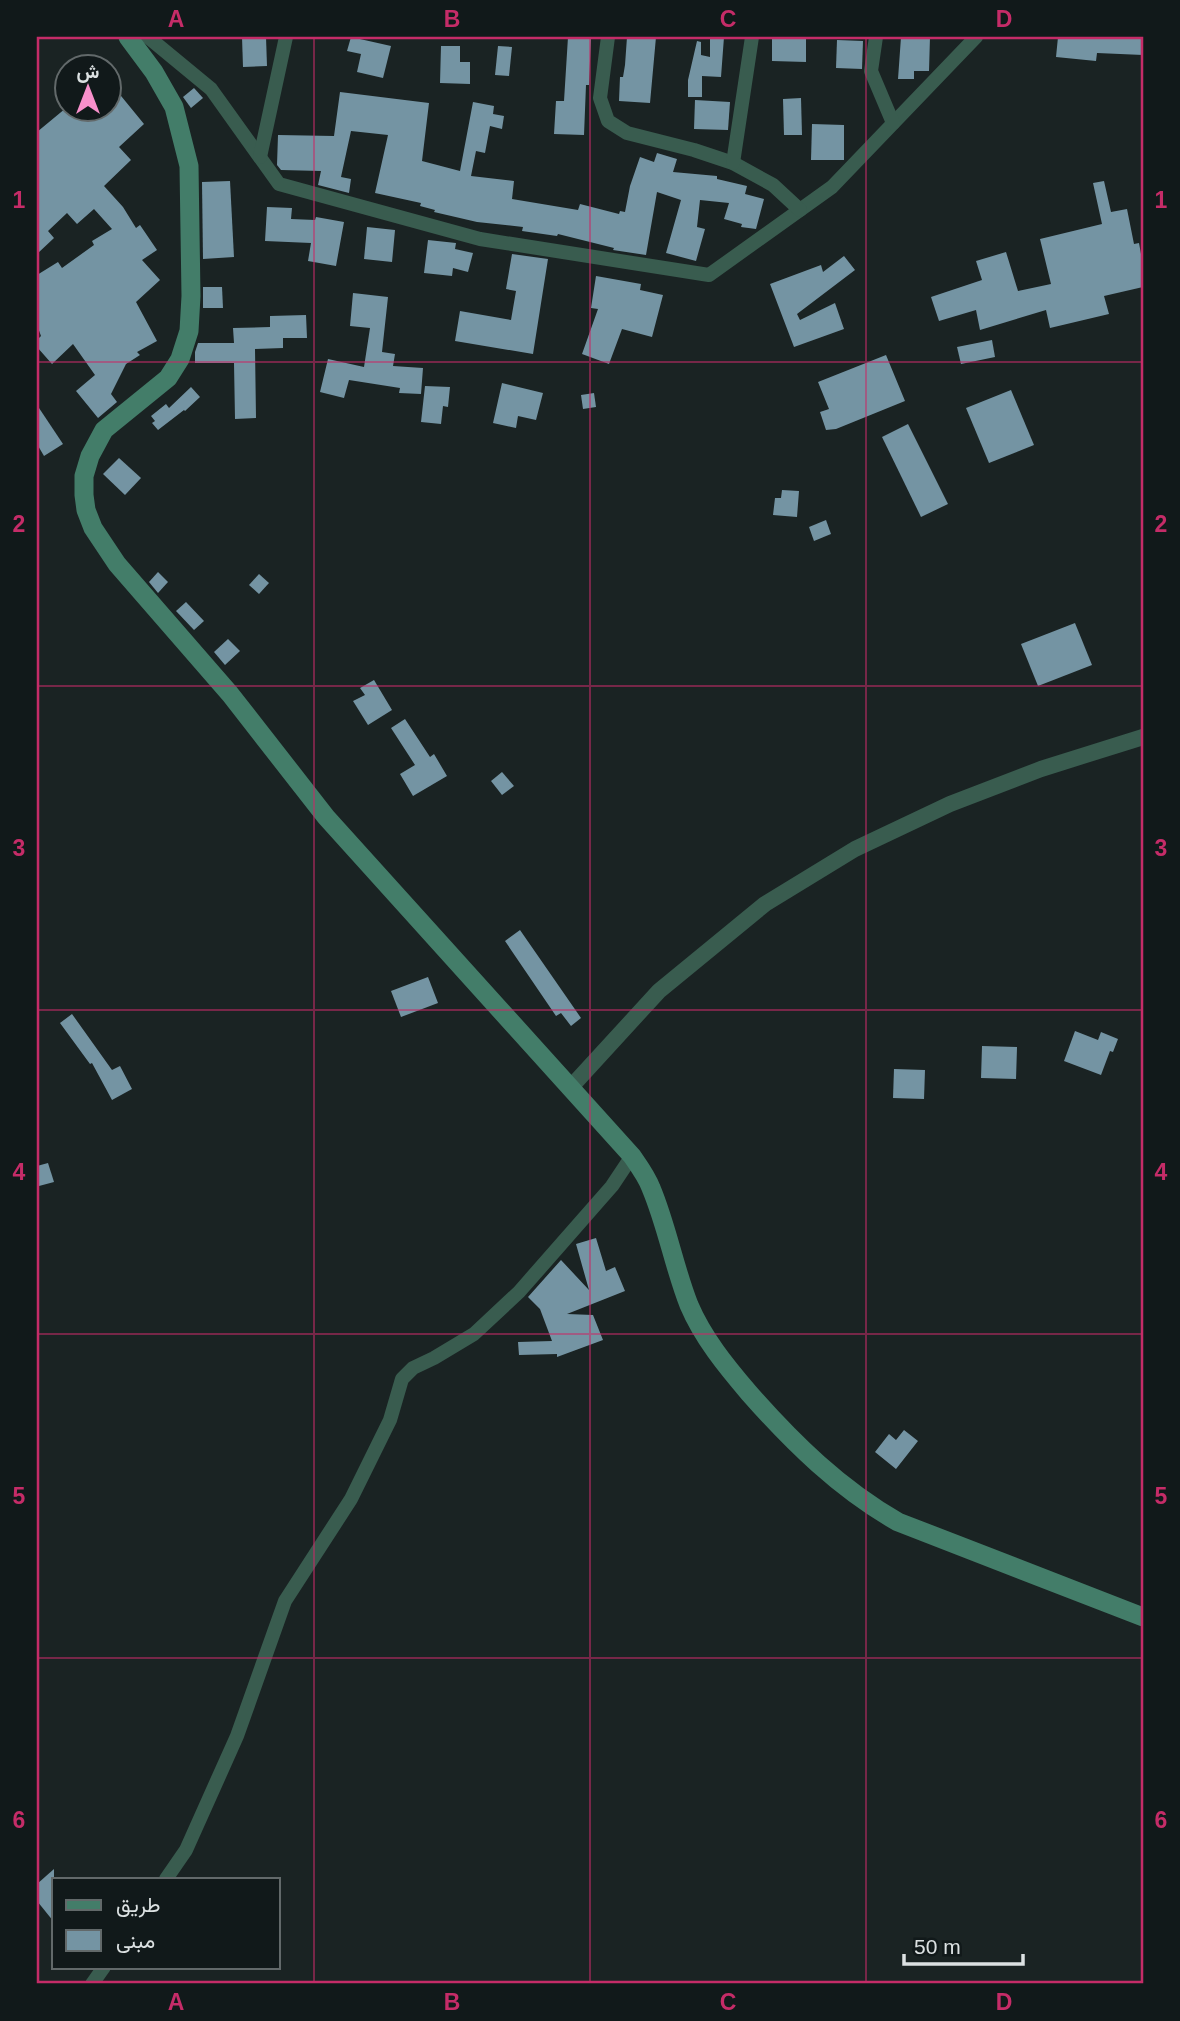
<svg xmlns="http://www.w3.org/2000/svg" width="1180" height="2021" viewBox="0 0 1180 2021" font-family="Helvetica,Vazirmatn,sans-serif">
  <style>
    .building { fill: #7494a3 }
    .lines { fill: none; stroke-linecap: round; stroke-linejoin: round }
    .minor { stroke: #395c4f; stroke-width: 14 }
    .tertiary { stroke: #395c4f; stroke-width: 16 }
    .secondary { stroke: #437d69; stroke-width: 19 }
    .grid { fill: none; stroke: #c52c68; stroke-width: 2; stroke-opacity: 0.55 }
    .neatline { fill: none; stroke: #c52c68; stroke-width: 2.5 }
    .grid-label { font-size: 23px; text-anchor: middle; font-weight: bold; fill: #c52c68 }
  </style>
  <rect width="100%" height="100%" fill="#1a2323"/>
  <!-- building -->
  <g class="building">
    <path d="M242,37H266L267,66L243,67Z"/>
    <path d="M351,37L391,46L383,78L357,72L361,54L347,51Z"/>
    <path d="M568,37H591L589,85H586L584,135L554,134L556,101H564Z"/>
    <path d="M627,37H656L650,103L619,101L620,77H623L625,65Z"/>
    <path d="M710,37H724L721,77L702,76V97H688V80L697,41L701,42V55L710,57Z"/>
    <path d="M772,37H806V62L772,61Z"/>
    <path d="M901,37H930L929,71H914V79H898Z"/>
    <path d="M1058,37H1143V55L1097,53L1096,61L1056,57Z"/>
    <path d="M837,40L863,41L862,69L836,68Z"/>
    <path d="M441,46H460V62H470V84L440,83Z"/>
    <path d="M498,46L512,47L509,76L495,75Z"/>
    <path d="M108,80L144,124L119,147L131,160L104,186L123,207L136,228L140,225L157,250L142,260L160,280L136,302L157,341L137,352L140,355L126,364L111,394L117,402L98,418L76,391L95,375L73,344L52,364L37,347V340L41,336L37,325V275L58,262L62,268L94,245L92,241L112,229L94,209L77,224L67,213L48,231L54,238L37,254V132L66,108H108Z"/>
    <path d="M194,88L203,98L191,108L183,97Z"/>
    <path d="M340,92L429,103L422,161L460,171L473,102L494,106L493,114L504,116L502,129L490,126L485,153L476,151L471,176L514,181L512,199L578,210L580,204L619,214L620,211L625,212L630,186L640,157L654,162L657,153L677,159L673,172L717,176V179L747,186L745,194L764,199L756,229L741,227L742,224L724,219L729,203L700,200L697,227L705,229L696,261L666,253L681,200L657,192L646,255L613,250L614,248L558,234L557,236L522,231L523,227L477,222L434,212L435,210L420,206L421,203L375,193L388,135L351,131L341,177L351,179L349,193L318,185L321,171L281,170L277,165L278,135L334,136Z"/>
    <path d="M801,98L802,135H784L783,99Z"/>
    <path d="M695,100L730,102L728,130L694,129Z"/>
    <path d="M812,124L844,125V160H811Z"/>
    <path d="M230,181L234,257L203,259L202,182Z"/>
    <path d="M1104,181L1111,212L1127,209L1134,244L1139,243L1143,265V287L1104,296L1109,314L1050,328L1046,310L980,330L976,310L939,321L931,297L982,280L976,261L1006,252L1018,291L1051,284L1040,239L1102,224L1093,183Z"/>
    <path d="M267,207L292,208L291,219L315,220L316,217L344,222L336,266L308,261L311,243L265,241Z"/>
    <path d="M367,227L395,230L392,262L364,259Z"/>
    <path d="M428,240L456,243L455,249L473,253L468,272L453,268L452,276L424,273Z"/>
    <path d="M512,254L548,259L533,354L455,341L460,311L511,320L516,291L506,289Z"/>
    <path d="M844,256L855,270L797,314L800,320L835,303L844,329L794,347L770,284L821,265L823,272Z"/>
    <path d="M596,276L641,284L640,290L663,295L652,337L622,329L609,364L582,354L598,309L591,308Z"/>
    <path d="M203,287H222L223,308H203Z"/>
    <path d="M353,293L388,297L382,352L395,354L393,366L423,368L421,394L399,393L400,388L349,380L344,398L320,392L328,359L364,367L370,328L350,326Z"/>
    <path d="M306,315L307,338H283V348L255,349L256,418L235,419L234,363H195V352L198,343H234L233,328L270,327V316Z"/>
    <path d="M992,340L995,357L961,364L957,347Z"/>
    <path d="M886,355L905,401L836,429L826,430L820,412L829,409L818,382Z"/>
    <path d="M502,383L543,393L536,420L518,416L516,428L493,423Z"/>
    <path d="M425,386L450,387L448,407L443,406L441,424L421,422Z"/>
    <path d="M191,387L200,397L185,411L184,410L158,430L152,423L155,421L151,416L166,404L169,408Z"/>
    <path d="M1011,390L1034,445L989,463L966,408Z"/>
    <path d="M594,393L596,407L583,409L581,395Z"/>
    <path d="M37,405L63,444L44,456L37,444Z"/>
    <path d="M908,424L948,504L921,517L882,437Z"/>
    <path d="M119,458L141,478L125,495L103,474Z"/>
    <path d="M782,490L799,491L797,517L773,515L775,498H781Z"/>
    <path d="M826,520L831,534L814,541L809,527Z"/>
    <path d="M158,572L168,582L158,593L149,582Z"/>
    <path d="M259,574L269,583L259,594L249,585Z"/>
    <path d="M186,602L204,621L194,630L176,611Z"/>
    <path d="M1075,623L1092,665L1038,686L1021,644Z"/>
    <path d="M228,639L240,651L225,665L214,652Z"/>
    <path d="M374,680L392,710L368,725L353,701L365,695L360,688Z"/>
    <path d="M405,719L430,757L434,754L447,776L413,796L400,774L415,765L391,728Z"/>
    <path d="M502,772L514,786L502,795L491,781Z"/>
    <path d="M520,930L581,1018L571,1026L561,1013L556,1016L505,941Z"/>
    <path d="M428,977L438,1003L401,1017L391,991Z"/>
    <path d="M72,1014L112,1070L120,1066L132,1089L112,1100L92,1063L90,1064L60,1023Z"/>
    <path d="M1075,1031L1098,1040L1101,1032L1118,1039L1113,1052L1110,1051L1101,1075L1064,1061Z"/>
    <path d="M982,1046L1017,1047L1016,1079L981,1078Z"/>
    <path d="M894,1069L925,1070L924,1099L893,1098Z"/>
    <path d="M48,1163L54,1182L39,1186L37,1166Z"/>
    <path d="M596,1238L606,1271L615,1267L625,1291L567,1314L593,1315L603,1340L557,1357V1354L519,1355L518,1342L552,1341L540,1309L528,1297L561,1260L589,1290L576,1244Z"/>
    <path d="M904,1430L918,1441L896,1469L875,1452L889,1434L896,1440Z"/>
    <path d="M54,1869V1922L37,1901V1884Z"/>
  </g>
  <g class="lines">
    <!-- minor -->
    <g class="minor">
      <path d="M148,37L211,89L279,184L480,239L709,275L832,187L976,37"/>
      <path d="M608,37L600,98L608,121L627,133L694,150L733,163L773,185L800,210"/>
      <path d="M876,37L871,71L893,123"/>
      <path d="M260,157L286,37"/>
      <path d="M733,163L752,37"/>
      <path d="M166,1879L186,1850L237,1736L285,1601L351,1499L390,1420L402,1379L413,1368L434,1358L474,1334L519,1292L612,1186L632,1156"/>
      <path d="M92,1984L104,1967"/>
    </g>
    <!-- tertiary -->
    <path class="tertiary" d="M571,1087L659,991L765,904L855,849L950,804L1041,769L1143,737"/>
    <!-- secondary -->
    <path class="secondary" d="M128,37L154,72L174,107L189,166L191,296L189,331L180,359L168,378L104,430L90,456L84,476V495L86,510L93,528L117,564L230,694L326,817L632,1156C639,1166 647,1177 651,1188C667,1226 674,1267 689,1305C703,1338 726,1366 749,1393C793,1443 840,1489 898,1522L1143,1617"/>
  </g>
  <!-- grid -->
  <path class="grid" d="M314,37V1984M590,37V1984M866,37V1984M37,362H1143M37,686H1143M37,1010H1143M37,1334H1143M37,1658H1143"/>
  <!-- border -->
  <rect width="1180" height="2021" fill="none" stroke="#11191a" stroke-width="77"/>
  <!-- legend -->
  <rect x="52" y="1878" width="228" height="91" fill="#11191a" stroke="#62696a" stroke-width="2"/>
  <rect x="66" y="1900" width="35" height="10" fill="#437d69" stroke="#62696a" stroke-width="2"/>
  <text x="116" y="1912" font-size="21" fill="#dce1e2">طريق</text>
  <rect x="66" y="1930" width="35" height="21" fill="#7494a3" stroke="#62696a" stroke-width="2"/>
  <text x="116" y="1948" font-size="21" fill="#dce1e2">مبنى</text>
  <!-- north arrow -->
  <g transform="translate(88 88)"><circle r="33" fill="#11191a" stroke="#62696a" stroke-width="2"/>
  <path d="M0-5L12 26L0 18L-12 26Z" fill="#f890cb"/>
  <text y="-10" font-size="19" font-weight="bold" text-anchor="middle" fill="#dce1e2">ش</text>
  </g>
  <!-- scale -->
  <path d="M904 1954v10h119v-10" fill="none" stroke="#dce1e2" stroke-width="3.5"/>
  <text x="914" y="1954" font-size="21" fill="#dce1e2" stroke="#11191a" stroke-width="5" paint-order="stroke">50 m</text>
  <rect x="38" y="38" width="1104" height="1944" class="neatline"/>
  <g class="grid-label">
    <text x="176" y="27">A</text>
    <text x="452" y="27">B</text>
    <text x="728" y="27">C</text>
    <text x="1004" y="27">D</text>
    <text x="19" y="208">1</text>
    <text x="1161" y="208">1</text>
    <text x="19" y="532">2</text>
    <text x="1161" y="532">2</text>
    <text x="19" y="856">3</text>
    <text x="1161" y="856">3</text>
    <text x="19" y="1180">4</text>
    <text x="1161" y="1180">4</text>
    <text x="19" y="1504">5</text>
    <text x="1161" y="1504">5</text>
    <text x="19" y="1828">6</text>
    <text x="1161" y="1828">6</text>
    <text x="176" y="2010">A</text>
    <text x="452" y="2010">B</text>
    <text x="728" y="2010">C</text>
    <text x="1004" y="2010">D</text>
  </g>
</svg>
